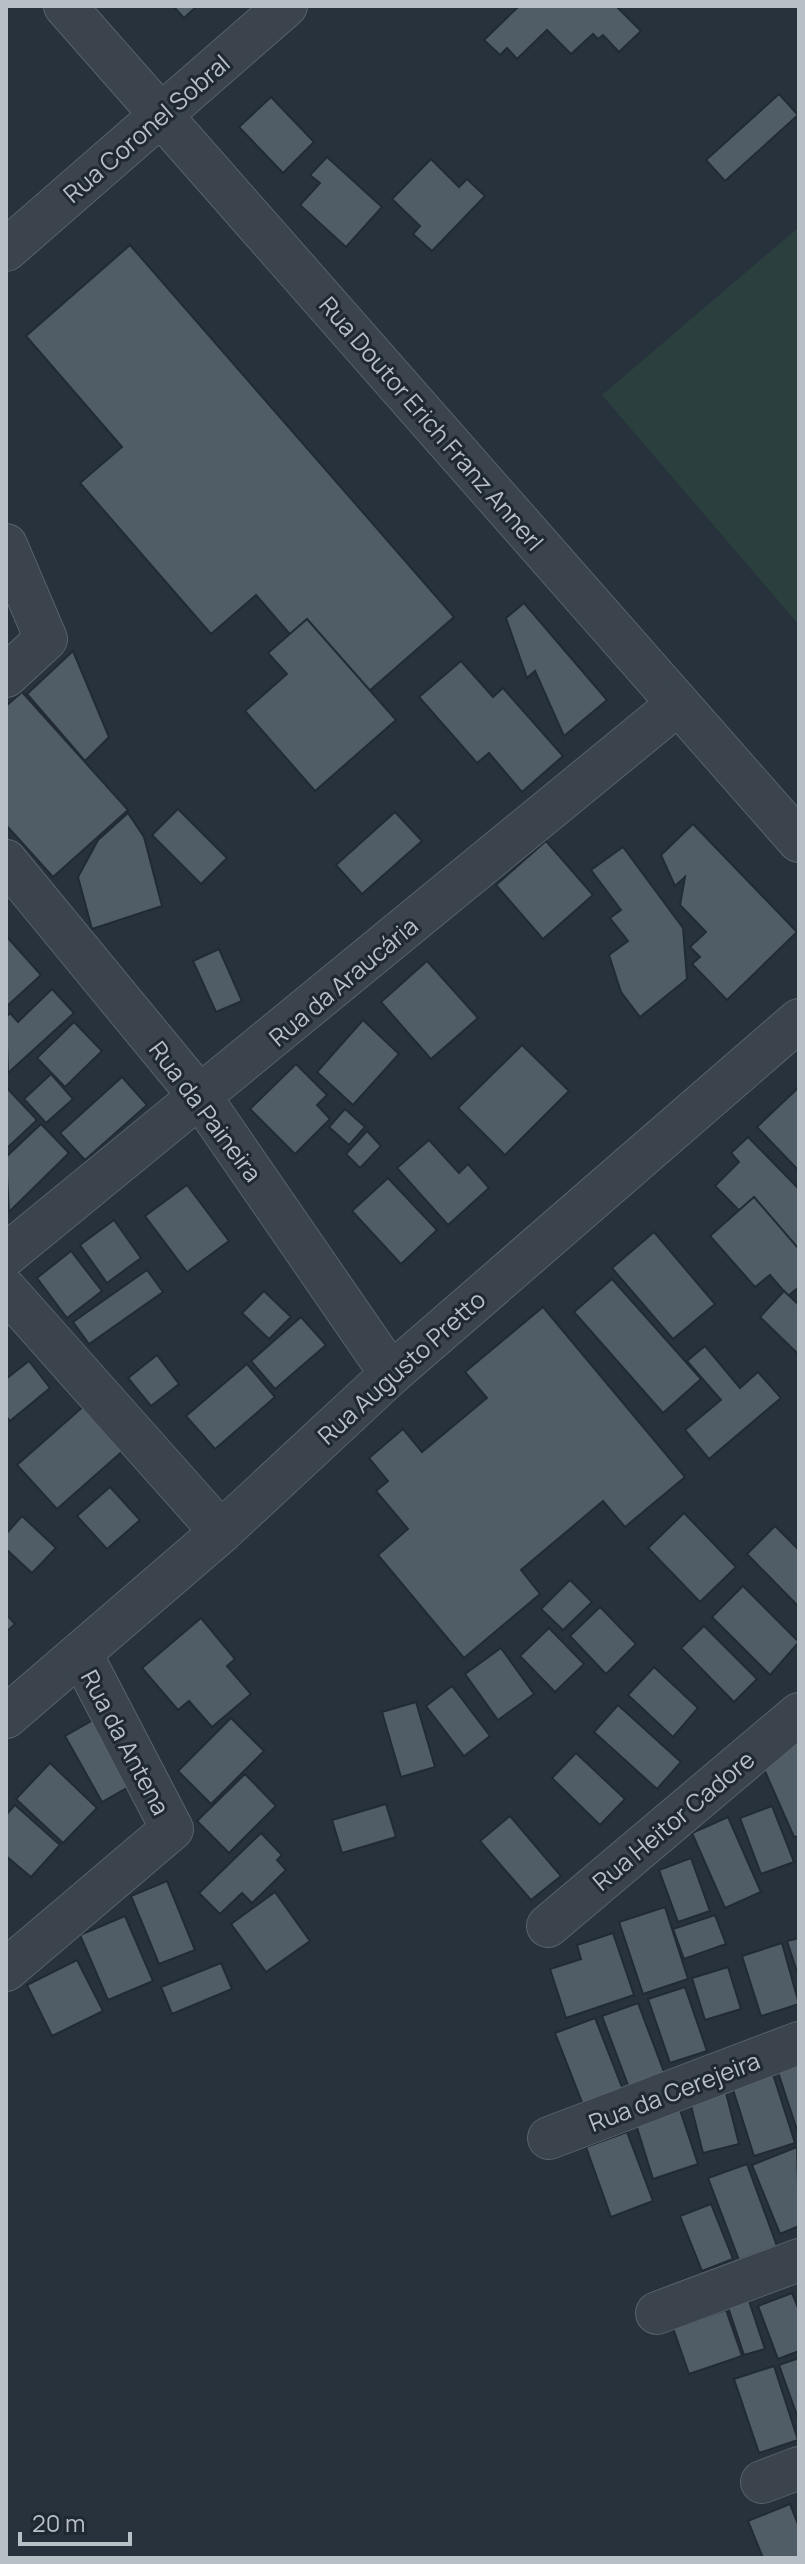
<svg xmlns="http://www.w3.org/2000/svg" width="805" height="2564" viewBox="0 0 805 2564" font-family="Manrope,sans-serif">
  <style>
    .green { fill: #2a3f3e }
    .building { fill: #505d67; stroke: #222b33; stroke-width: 2 }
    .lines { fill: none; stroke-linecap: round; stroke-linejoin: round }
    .minor-casing { stroke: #59626a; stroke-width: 44 }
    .minor { stroke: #3b444c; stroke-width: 42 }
    .labels { text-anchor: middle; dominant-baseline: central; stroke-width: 6; stroke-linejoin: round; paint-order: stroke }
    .street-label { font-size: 24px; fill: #b7bfc7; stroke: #202931 }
  </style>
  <rect width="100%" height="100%" fill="#27323c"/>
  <!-- green -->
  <path class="green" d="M799,227V625L602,395Z"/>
  <!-- building -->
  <g class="building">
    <path d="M173,6H197L184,18Z"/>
    <path d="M519,6H616L641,31L619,52L603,35L598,39L593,34L571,54L547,30L517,59L507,48L500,55L484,40Z"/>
    <path d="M779,94L798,115L725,181L706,160Z"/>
    <path d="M271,97L314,142L283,173L239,127Z"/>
    <path d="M327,157L382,207L346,247L300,205L320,183L310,175Z"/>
    <path d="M431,159L459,187L467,179L485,196L432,251L413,234L420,226L392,199Z"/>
    <path d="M130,245L454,617L352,706L256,595L211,634L80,483L122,447L26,336Z"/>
    <path d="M524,603L607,700L564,736L535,671L527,678L506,618Z"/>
    <path d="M307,619L396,720L315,791L245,711L287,674L268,653Z"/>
    <path d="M73,651L109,737L85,761L27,694Z"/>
    <path d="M461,661L493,697L503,688L563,756L522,792L489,753L477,763L419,697Z"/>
    <path d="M22,692L128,810L53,877L6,825V706Z"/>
    <path d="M178,809L227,858L201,884L152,835Z"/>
    <path d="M395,812L422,841L362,894L336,865Z"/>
    <path d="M128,813L144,837L162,906L92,929L78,877L98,840Z"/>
    <path d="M693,824L797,932L727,1000L692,964L700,957L690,947L706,932L680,905L685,877L675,886L661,855Z"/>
    <path d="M546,841L593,895L543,939L496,885Z"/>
    <path d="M623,847L683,928L687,979L640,1017L621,992L609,955L628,941L610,918L621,910L591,870Z"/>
    <path d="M8,938L41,975L6,1007V940Z"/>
    <path d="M219,949L242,1001L216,1012L193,961Z"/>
    <path d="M427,961L478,1018L431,1059L381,1002Z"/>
    <path d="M52,989L74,1013L8,1073L6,1017L10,1013L18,1022Z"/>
    <path d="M363,1020L399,1054L353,1105L317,1072Z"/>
    <path d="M74,1022L102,1051L65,1087L37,1058Z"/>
    <path d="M522,1045L569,1091L505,1155L458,1108Z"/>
    <path d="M296,1064L327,1095L317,1105L330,1119L295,1154L250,1109Z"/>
    <path d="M51,1074L73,1099L46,1123L24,1099Z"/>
    <path d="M122,1077L147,1105L85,1160L60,1133Z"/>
    <path d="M6,1087L37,1120L6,1149Z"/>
    <path d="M799,1087V1171L757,1127Z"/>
    <path d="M345,1109L365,1127L349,1145L329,1127Z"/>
    <path d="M41,1124L69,1153L9,1212L6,1157Z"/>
    <path d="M367,1131L381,1146L360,1168L346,1154Z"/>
    <path d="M748,1137L799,1189V1250L787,1259L715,1186L739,1162L731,1153Z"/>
    <path d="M429,1140L459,1173L468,1164L489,1188L448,1225L397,1168Z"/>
    <path d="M388,1178L437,1230L401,1264L352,1211Z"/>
    <path d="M187,1185L229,1241L187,1272L145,1216Z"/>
    <path d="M754,1197L799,1249V1287L788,1296L770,1275L755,1287L710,1236Z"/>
    <path d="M114,1220L141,1258L107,1283L80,1245Z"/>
    <path d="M654,1232L715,1304L673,1339L612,1268Z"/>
    <path d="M71,1251L102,1291L67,1318L37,1278Z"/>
    <path d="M147,1270L163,1292L89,1344L73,1322Z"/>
    <path d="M612,1279L701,1379L663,1413L574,1312Z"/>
    <path d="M264,1291L291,1317L269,1339L242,1313Z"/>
    <path d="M784,1291L799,1305V1355L760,1317Z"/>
    <path d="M543,1307L685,1477L625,1527L603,1501L521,1570L540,1594L464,1658L378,1555L408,1529L376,1491L388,1481L369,1458L403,1429L422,1452L487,1398L465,1372Z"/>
    <path d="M301,1317L326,1345L275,1389L251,1361Z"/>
    <path d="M705,1346L740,1388L758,1372L781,1398L709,1459L685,1430L721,1400L687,1361Z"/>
    <path d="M157,1355L179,1384L151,1406L128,1378Z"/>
    <path d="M29,1361L50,1388L10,1421L6,1416V1379Z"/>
    <path d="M247,1364L275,1397L215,1449L186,1416Z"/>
    <path d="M85,1405L125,1449L57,1509L17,1465Z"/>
    <path d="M110,1487L140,1520L107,1549L77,1516Z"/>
    <path d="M684,1513L736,1567L700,1602L648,1548Z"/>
    <path d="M22,1516L56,1548L32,1573L6,1549V1534Z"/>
    <path d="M775,1526L799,1550L798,1606L747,1554Z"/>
    <path d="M570,1580L592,1602L563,1630L541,1609Z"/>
    <path d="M743,1586L799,1642L770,1675L712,1617Z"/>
    <path d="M600,1607L636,1644L606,1674L570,1636Z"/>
    <path d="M6,1614L15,1624L6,1632Z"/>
    <path d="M201,1618L235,1659L227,1666L251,1694L212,1727L189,1701L178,1710L142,1668Z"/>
    <path d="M704,1626L757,1679L734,1702L681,1648Z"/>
    <path d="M549,1628L584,1664L555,1692L520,1656Z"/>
    <path d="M501,1648L534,1694L498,1720L465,1674Z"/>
    <path d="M654,1667L698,1708L673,1737L628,1695Z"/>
    <path d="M452,1686L490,1736L464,1756L426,1706Z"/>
    <path d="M416,1702L435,1767L401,1777L382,1712Z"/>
    <path d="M618,1705L681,1762L657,1789L594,1732Z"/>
    <path d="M231,1718L264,1751L211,1804L178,1771Z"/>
    <path d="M95,1719L132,1785L102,1802L65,1736Z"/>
    <path d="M799,1730V1836L794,1837L760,1760Z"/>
    <path d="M576,1753L625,1799L600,1825L552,1778Z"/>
    <path d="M50,1763L97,1808L63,1843L16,1799Z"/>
    <path d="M245,1774L276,1806L229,1853L197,1821Z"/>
    <path d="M386,1804L396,1837L342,1853L332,1820Z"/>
    <path d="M15,1805L60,1845L31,1877L6,1856V1815Z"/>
    <path d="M772,1806L794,1862L761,1874L740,1818Z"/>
    <path d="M510,1816L561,1876L531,1900L480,1841Z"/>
    <path d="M728,1817L761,1892L725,1908L692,1833Z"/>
    <path d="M261,1833L282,1855L277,1860L286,1870L252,1903L242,1893L220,1914L199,1893Z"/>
    <path d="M691,1858L710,1911L678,1922L659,1870Z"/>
    <path d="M167,1881L195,1950L159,1964L131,1896Z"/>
    <path d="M275,1892L310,1941L266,1972L231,1924Z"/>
    <path d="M665,1907L688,1979L643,1994L619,1922Z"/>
    <path d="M715,1915L726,1944L684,1959L673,1929Z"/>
    <path d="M125,1916L153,1981L108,2000L80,1935Z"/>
    <path d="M613,1933L634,1995L566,2018L550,1969L581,1959L577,1945Z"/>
    <path d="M799,1938V1978L787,1941Z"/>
    <path d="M782,1943L799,2004L761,2016L742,1956Z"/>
    <path d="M77,1960L103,2011L52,2036L27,1985Z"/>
    <path d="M221,1963L232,1989L172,2014L161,1987Z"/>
    <path d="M728,1967L741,2009L705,2020L692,1978Z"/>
    <path d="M685,1987L707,2051L670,2063L648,1999Z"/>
    <path d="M638,2003L667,2080L631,2093L602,2016Z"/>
    <path d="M595,2018L625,2095L585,2110L555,2033Z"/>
    <path d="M799,2062V2129L797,2130L777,2069Z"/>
    <path d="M771,2068L795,2143L754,2156L730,2080Z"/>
    <path d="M724,2085L739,2144L703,2153L688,2094Z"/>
    <path d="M678,2104L698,2164L653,2179L634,2118Z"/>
    <path d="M627,2132L653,2201L611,2217L586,2147Z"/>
    <path d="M797,2147L799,2226L780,2234L752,2165Z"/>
    <path d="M747,2164L777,2246L739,2260L708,2178Z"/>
    <path d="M711,2204L733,2259L702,2271L680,2216Z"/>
    <path d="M792,2293L799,2310V2351L778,2359L758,2306Z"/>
    <path d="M748,2298L765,2349L744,2355L727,2304Z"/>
    <path d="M726,2310L742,2356L689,2374L673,2328Z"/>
    <path d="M799,2358V2421L779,2365Z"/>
    <path d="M774,2366L798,2440L759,2453L734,2379Z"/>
    <path d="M790,2504L799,2527V2558H763L748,2521Z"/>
  </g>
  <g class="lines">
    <defs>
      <g id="minor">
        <path d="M65,6L799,841"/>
        <path d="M6,250L286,6"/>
        <path d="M6,545L46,639L6,676"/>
        <path d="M6,861L201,1098L391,1374"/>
        <path d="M6,1255L678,704"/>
        <path d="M6,1290L221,1532"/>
        <path d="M6,1717L221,1532L391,1374L799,1020"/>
        <path d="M548,1926L799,1714"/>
        <path d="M6,1970L172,1829L81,1654"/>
        <path d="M549,2138L799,2043"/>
        <path d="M657,2313L799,2260"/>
        <path d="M762,2482L799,2468"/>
      </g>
    </defs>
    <!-- minor casing -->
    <use href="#minor" class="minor-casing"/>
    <!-- minor -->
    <use href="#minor" class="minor"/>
  </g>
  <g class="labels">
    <!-- street labels -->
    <g class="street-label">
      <text transform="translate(146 128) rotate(-41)">Rua Coronel Sobral</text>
      <text transform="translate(432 423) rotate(49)">Rua Doutor Erich Franz Annerl</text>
      <text transform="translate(343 981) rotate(-40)">Rua da Araucária</text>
      <text transform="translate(206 1111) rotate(53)">Rua da Paineira</text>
      <text transform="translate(401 1367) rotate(-42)">Rua Augusto Pretto</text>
      <text transform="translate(126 1742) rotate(62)">Rua da Antena</text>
      <text transform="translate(673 1820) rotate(-40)">Rua Heitor Cadore</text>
      <text transform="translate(674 2091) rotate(-21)">Rua da Cerejeira</text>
    </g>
  </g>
  <!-- border -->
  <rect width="805" height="2564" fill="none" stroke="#b7bfc7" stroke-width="16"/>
  <!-- scale -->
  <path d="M20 2532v12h110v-12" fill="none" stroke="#b7bfc7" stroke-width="4"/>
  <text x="32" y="2532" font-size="24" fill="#b7bfc7" stroke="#202931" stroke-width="6" paint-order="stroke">20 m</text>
</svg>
